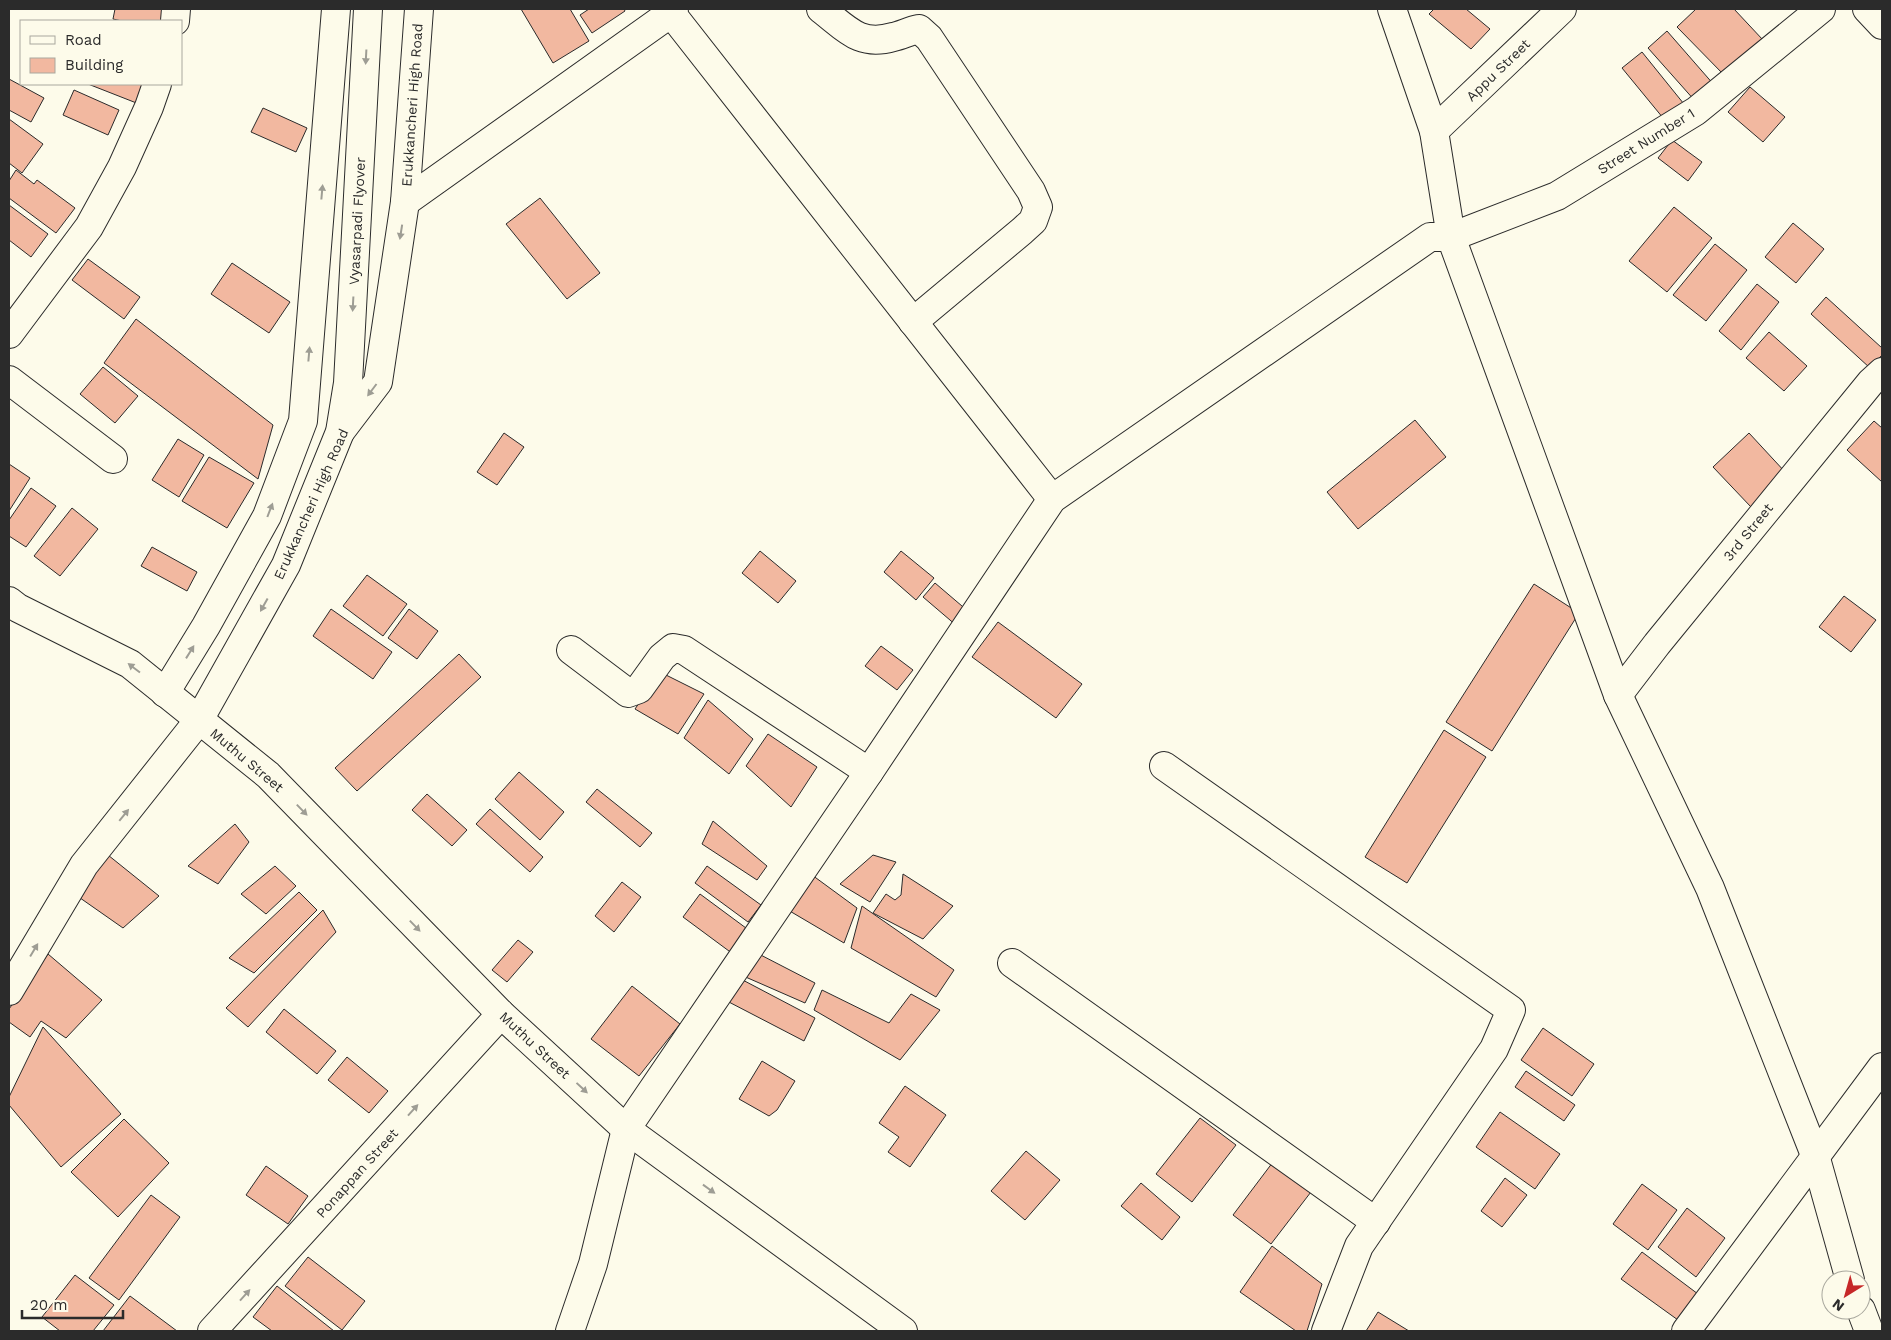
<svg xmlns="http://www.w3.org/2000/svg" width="1891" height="1340" viewBox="0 0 1891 1340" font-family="'Work Sans',sans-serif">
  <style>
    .building { fill: #f2b8a0; stroke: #2b2b2b }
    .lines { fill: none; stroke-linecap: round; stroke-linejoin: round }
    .minor-casing { stroke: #2b2b2b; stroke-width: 30 }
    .major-casing { stroke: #2b2b2b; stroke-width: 30 }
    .minor { stroke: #fdfbea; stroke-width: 28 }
    .major { stroke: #fdfbea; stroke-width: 28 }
    .oneway { fill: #9e9d94 }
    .labels { text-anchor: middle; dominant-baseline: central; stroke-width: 4; stroke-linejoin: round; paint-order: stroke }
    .street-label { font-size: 14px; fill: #2b2b2b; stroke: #fdfbea }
  </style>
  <rect width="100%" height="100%" fill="#fdfbea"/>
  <!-- building -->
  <g class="building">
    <path d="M115,9H165L161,21H122L113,19Z"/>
    <path d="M521,9H570L589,41L553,63Z"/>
    <path d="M589,9H624L625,11L592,33L580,15Z"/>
    <path d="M1434,9H1466L1490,29L1471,49L1429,14Z"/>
    <path d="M1696,9H1734L1763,40L1725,76L1677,27Z"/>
    <path d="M1667,31L1715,86L1696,102L1648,48Z"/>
    <path d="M1642,52L1688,109L1668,124L1622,68Z"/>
    <path d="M9,79L44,98L31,122L9,110Z"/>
    <path d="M88,84H148L139,104Z"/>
    <path d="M1750,87L1785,117L1763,142L1728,112Z"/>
    <path d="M74,90L119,110L108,135L63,115Z"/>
    <path d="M263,108L307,128L296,152L251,132Z"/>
    <path d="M9,119L43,144L22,173L9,163Z"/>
    <path d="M1672,140L1702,162L1688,181L1658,158Z"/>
    <path d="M16,170L34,184L37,180L75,208L56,233L9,198V181Z"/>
    <path d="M540,198L600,273L567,299L506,224Z"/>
    <path d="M9,205L48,234L31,257L9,240Z"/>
    <path d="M1674,207L1712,238L1667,292L1629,261Z"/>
    <path d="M1793,223L1824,249L1796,283L1765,257Z"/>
    <path d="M1715,244L1747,270L1706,321L1673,295Z"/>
    <path d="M88,259L140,297L124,319L72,280Z"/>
    <path d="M232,263L290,302L269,333L211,294Z"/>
    <path d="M1757,284L1779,302L1741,350L1719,331Z"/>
    <path d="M1826,297L1882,348V355L1870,368L1811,314Z"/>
    <path d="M136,319L273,425L258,479L104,363Z"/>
    <path d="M1769,332L1807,366L1784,391L1746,358Z"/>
    <path d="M103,367L138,396L115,423L80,394Z"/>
    <path d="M1415,420L1446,457L1358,529L1327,492Z"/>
    <path d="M1874,421L1882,428V482L1847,450Z"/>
    <path d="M504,433L524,447L497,485L477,472Z"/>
    <path d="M1749,433L1786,473L1751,507L1713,467Z"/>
    <path d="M178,439L204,455L179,497L152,480Z"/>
    <path d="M209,457L254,483L227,528L182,501Z"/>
    <path d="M9,464L30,478L9,511Z"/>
    <path d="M31,488L56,506L26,547L9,536V520Z"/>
    <path d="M72,508L98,529L60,576L34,556Z"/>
    <path d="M152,547L197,572L187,591L141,566Z"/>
    <path d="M760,551L796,581L778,603L742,573Z"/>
    <path d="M901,551L934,578L916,600L884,572Z"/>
    <path d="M367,575L407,604L383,636L343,606Z"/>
    <path d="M935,583L969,612L957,626L923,597Z"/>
    <path d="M1534,584L1579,613L1492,751L1446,722Z"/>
    <path d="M1844,596L1876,620L1851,652L1819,627Z"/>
    <path d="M331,609L392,652L373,679L313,636Z"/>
    <path d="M409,609L438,631L417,659L388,638Z"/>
    <path d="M998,622L1082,684L1056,718L972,657Z"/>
    <path d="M881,646L913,670L897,690L865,666Z"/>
    <path d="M459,654L481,677L357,791L335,768Z"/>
    <path d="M660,672L704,694L678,734L635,709Z"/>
    <path d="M708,700L753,739L729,774L684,738Z"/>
    <path d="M1444,730L1486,757L1407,883L1365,857Z"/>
    <path d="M768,734L817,767L791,807L746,766Z"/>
    <path d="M519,772L564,812L540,840L495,799Z"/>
    <path d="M597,789L652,833L640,847L586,802Z"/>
    <path d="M427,794L467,830L452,846L412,810Z"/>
    <path d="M490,809L543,857L530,872L476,824Z"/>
    <path d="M713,821L767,866L757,880L702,844Z"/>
    <path d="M235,824L249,842L218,884L188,866Z"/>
    <path d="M103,851L159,896L123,928L73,893Z"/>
    <path d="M873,855L896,862L870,902L840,884Z"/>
    <path d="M275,866L296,886L266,914L241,894Z"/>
    <path d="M707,866L761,905L748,922L695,883Z"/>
    <path d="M903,874L953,906L923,939L873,913L886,894L895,900L901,895Z"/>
    <path d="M812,875L857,908L844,943L788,910Z"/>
    <path d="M622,882L641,897L614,932L595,916Z"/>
    <path d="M299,892L317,910L254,973L229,958Z"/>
    <path d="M700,894L750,931L733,954L683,917Z"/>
    <path d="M862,906L954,970L936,997L851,948Z"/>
    <path d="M323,910L336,932L248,1027L226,1008Z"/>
    <path d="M518,940L533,952L507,982L492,970Z"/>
    <path d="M753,951L815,983L805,1003L741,975Z"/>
    <path d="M48,954L102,1000L66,1038L41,1021L30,1037L9,1022V1009Z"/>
    <path d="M737,977L815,1018L804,1041L725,1000Z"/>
    <path d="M632,986L680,1024L639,1076L591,1039Z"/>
    <path d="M822,990L889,1023L911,994L940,1010L900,1060L814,1010Z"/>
    <path d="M284,1009L336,1051L317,1074L266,1032Z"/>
    <path d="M43,1027L121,1114L61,1167L9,1105V1097Z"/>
    <path d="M1543,1028L1594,1064L1572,1096L1521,1060Z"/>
    <path d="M347,1057L388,1091L369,1113L328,1080Z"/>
    <path d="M762,1061L795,1081L777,1110L769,1116L739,1099Z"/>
    <path d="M1526,1071L1575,1105L1564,1121L1515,1087Z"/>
    <path d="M905,1086L946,1115L910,1167L888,1152L899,1137L879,1123Z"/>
    <path d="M1500,1112L1560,1154L1535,1189L1476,1147Z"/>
    <path d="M1200,1118L1236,1145L1192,1202L1156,1174Z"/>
    <path d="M124,1119L169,1163L118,1217L71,1172Z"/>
    <path d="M1026,1151L1060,1180L1025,1220L991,1191Z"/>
    <path d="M1276,1158L1314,1188L1271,1244L1233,1215Z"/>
    <path d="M266,1166L308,1196L288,1224L246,1195Z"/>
    <path d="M1505,1178L1527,1195L1502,1227L1481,1211Z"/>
    <path d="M1141,1183L1180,1217L1162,1240L1121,1206Z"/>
    <path d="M1642,1184L1677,1210L1648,1250L1613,1224Z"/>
    <path d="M151,1195L180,1217L119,1300L89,1278Z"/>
    <path d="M1687,1208L1725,1238L1696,1277L1658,1247Z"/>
    <path d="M1272,1246L1322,1284L1307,1331H1296L1240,1292Z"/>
    <path d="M1642,1252L1698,1294L1678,1320L1621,1279Z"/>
    <path d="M308,1257L365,1301L342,1330L285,1286Z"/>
    <path d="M75,1275L114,1305L93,1331H60L42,1317Z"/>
    <path d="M277,1286L334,1331H272L253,1317Z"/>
    <path d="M130,1296L177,1331H103Z"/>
    <path d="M1378,1312L1409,1331H1366Z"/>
  </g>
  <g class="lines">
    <defs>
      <g id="minor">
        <path d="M821,9C846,28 859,47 893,37C902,35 909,31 919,29L929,38L1031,191L1038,207L1033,221L1022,231L913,322"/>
        <path d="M1392,9L1434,131L1451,237L1618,695L1710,888L1815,1155L1850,1280"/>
        <path d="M1867,9L1882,25"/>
        <path d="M671,13L1052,499"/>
        <path d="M175,21L176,9"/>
        <path d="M1434,131L1562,9"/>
        <path d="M405,202L671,13L674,9"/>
        <path d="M9,334L89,227L122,167L149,107L157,84"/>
        <path d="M9,380L113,459"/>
        <path d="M340,432L378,382L405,202L419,9"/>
        <path d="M571,650L628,693L639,689L662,657L673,648L684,650L869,772"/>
        <path d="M165,693L206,626L267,516L303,421L336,9"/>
        <path d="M1618,695L1657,644L1871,382L1882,372"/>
        <path d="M1164,766L1511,1010L1494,1049L1359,1246L1326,1331"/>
        <path d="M1012,963L1376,1222"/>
        <path d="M1861,1310L1869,1331"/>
        <path d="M212,1331L501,1014"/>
        <path d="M570,1331L593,1264L626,1129L869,772L1052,499L1430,237H1451L1557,196L1696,111L1821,9"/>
        <path d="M1686,1331L1882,1067"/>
      </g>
      <g id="major">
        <path d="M9,601L18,608L130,664L268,775L501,1014L626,1129L903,1331"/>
        <path d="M9,991L84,865L199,720L286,565L340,432L348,383L368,9"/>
      </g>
    </defs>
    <!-- minor casing -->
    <use href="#minor" class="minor-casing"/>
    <!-- major casing -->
    <use href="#major" class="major-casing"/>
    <!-- minor -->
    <use href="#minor" class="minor"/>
    <!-- major -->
    <use href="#major" class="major"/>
  </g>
  <!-- one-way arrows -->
  <defs><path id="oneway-solid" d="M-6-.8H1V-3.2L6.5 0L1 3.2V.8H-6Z" transform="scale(1.25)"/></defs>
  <g class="oneway">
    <use href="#oneway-solid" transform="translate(366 57) rotate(93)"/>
    <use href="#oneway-solid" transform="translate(322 192) rotate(-85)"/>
    <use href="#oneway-solid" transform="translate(401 232) rotate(99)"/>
    <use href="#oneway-solid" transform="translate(353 304) rotate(93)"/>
    <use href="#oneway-solid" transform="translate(309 354) rotate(-85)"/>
    <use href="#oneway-solid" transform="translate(372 390) rotate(127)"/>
    <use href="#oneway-solid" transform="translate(270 510) rotate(-69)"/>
    <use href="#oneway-solid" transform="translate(264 605) rotate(119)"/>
    <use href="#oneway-solid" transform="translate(190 652) rotate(-58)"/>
    <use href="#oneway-solid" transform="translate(134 668) rotate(-143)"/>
    <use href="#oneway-solid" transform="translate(302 810) rotate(46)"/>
    <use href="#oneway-solid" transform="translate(124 815) rotate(-51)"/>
    <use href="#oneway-solid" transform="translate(415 926) rotate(46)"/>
    <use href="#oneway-solid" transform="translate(34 950) rotate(-59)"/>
    <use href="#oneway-solid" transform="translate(582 1088) rotate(43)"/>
    <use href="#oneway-solid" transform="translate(413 1110) rotate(-48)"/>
    <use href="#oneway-solid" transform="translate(709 1189) rotate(36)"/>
    <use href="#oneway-solid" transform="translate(245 1295) rotate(-48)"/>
  </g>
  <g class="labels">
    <!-- street labels -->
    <g class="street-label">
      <text transform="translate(1498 70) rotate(-44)">Appu Street</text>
      <text transform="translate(412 105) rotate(-86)">Erukkancheri High Road</text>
      <text transform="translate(1646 141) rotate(-32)">Street Number 1</text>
      <text transform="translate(357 221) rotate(-87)">Vyasarpadi Flyover</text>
      <text transform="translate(311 504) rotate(-66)">Erukkancheri High Road</text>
      <text transform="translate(1748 532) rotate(-51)">3rd Street</text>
      <text transform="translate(247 760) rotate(40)">Muthu Street</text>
      <text transform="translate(535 1045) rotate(43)">Muthu Street</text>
      <text transform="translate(357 1173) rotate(-48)">Ponappan Street</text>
    </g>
  </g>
  <!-- border -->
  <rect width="1891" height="1340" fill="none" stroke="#2b2b2b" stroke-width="20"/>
  <!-- legend -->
  <rect x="20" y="20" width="162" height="65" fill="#fdfbea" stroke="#a9a89e"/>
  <rect x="30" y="36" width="25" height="8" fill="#fdfbea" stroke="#a9a89e"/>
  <text x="65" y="45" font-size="15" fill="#2b2b2b">Road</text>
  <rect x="30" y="58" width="25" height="15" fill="#f2b8a0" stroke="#a9a89e"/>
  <text x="65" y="70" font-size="15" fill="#2b2b2b">Building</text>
  <!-- north arrow -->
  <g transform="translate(1846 1295) rotate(217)"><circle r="24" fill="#fdfbea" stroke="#a9a89e"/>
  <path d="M0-4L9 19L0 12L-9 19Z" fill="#c62828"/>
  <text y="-8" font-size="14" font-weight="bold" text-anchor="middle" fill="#2b2b2b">N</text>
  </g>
  <!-- scale -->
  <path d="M22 1310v8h101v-8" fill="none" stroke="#2b2b2b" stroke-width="2.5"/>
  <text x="30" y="1310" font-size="15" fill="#2b2b2b" stroke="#fdfbea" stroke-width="4" paint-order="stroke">20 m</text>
</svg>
